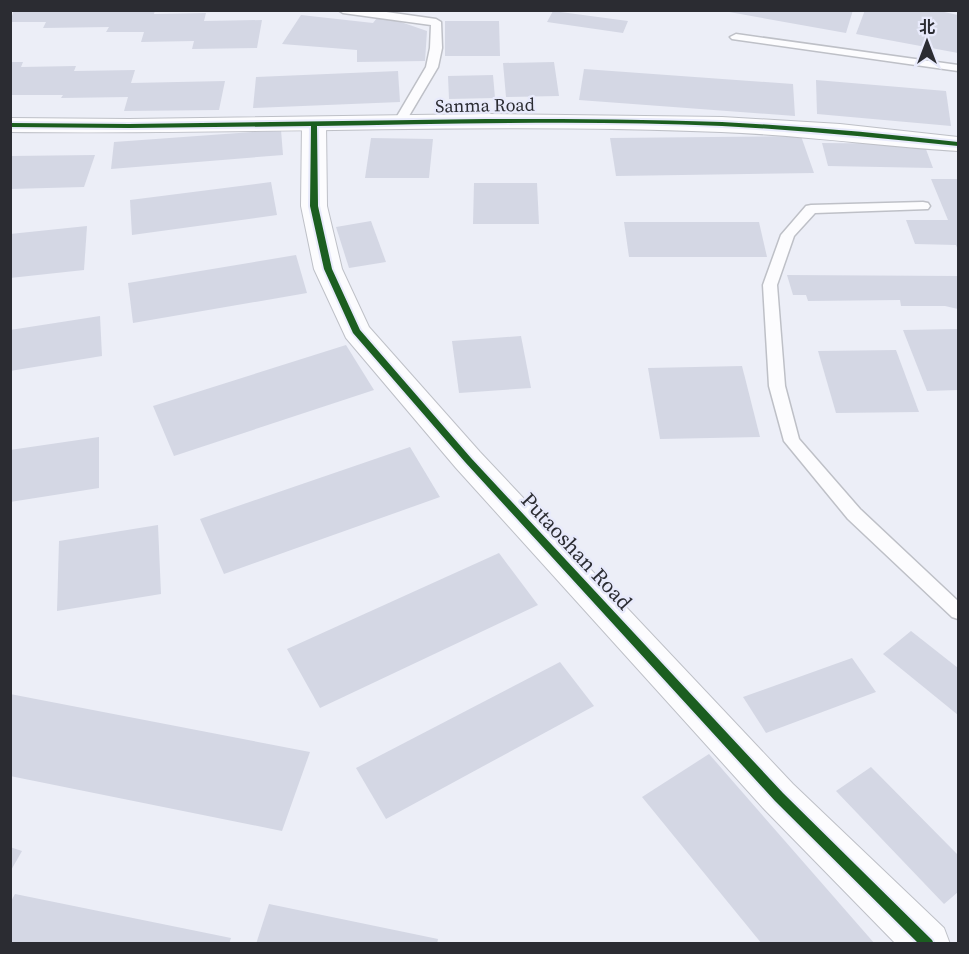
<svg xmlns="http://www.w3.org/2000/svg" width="969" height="954" viewBox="0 0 969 954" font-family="'Source Serif 4','Noto Sans SC',serif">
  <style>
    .building { fill: #d4d7e4 }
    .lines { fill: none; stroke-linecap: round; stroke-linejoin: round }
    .service-casing { stroke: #bec0c7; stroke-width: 3 }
    .minor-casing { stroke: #bec0c7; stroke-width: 2 }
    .tertiary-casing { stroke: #bec0c7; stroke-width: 2 }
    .service { fill: #fcfcfe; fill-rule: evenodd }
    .minor { fill: #fcfcfe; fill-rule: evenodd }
    .tertiary { fill: #fcfcfe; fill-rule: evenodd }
    .cycleway-casing { stroke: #e8eafb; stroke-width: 4 }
    .cycleway { fill: #1b5e20; fill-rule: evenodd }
    .labels { text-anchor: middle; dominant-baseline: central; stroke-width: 5; stroke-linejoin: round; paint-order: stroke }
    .far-street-label { font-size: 18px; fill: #2b2c32; stroke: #e8eafb }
    .street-label { font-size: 21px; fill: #2b2c32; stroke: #e8eafb }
  </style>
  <rect width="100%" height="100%" fill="#eceef7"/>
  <!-- building -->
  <g class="building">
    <path d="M14,10H155L154,14L206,13L204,21L262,20L257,48L192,49L194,41L141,42L144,32H106L109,27L43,28L46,22H10Z"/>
    <path d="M718,10H853L846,33Z"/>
    <path d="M865,10H935L958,15V53L856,34Z"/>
    <path d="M553,11L628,21L623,33L547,22Z"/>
    <path d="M301,15L373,23L377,18L395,20L427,31L425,61L357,62V50L282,44Z"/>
    <path d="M445,21H499L500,56H445Z"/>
    <path d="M10,62H23L21,67L76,66L74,71L135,70L131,83L225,81L219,110L124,111L128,97L61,98L63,95H10Z"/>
    <path d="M554,62L559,96L506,97L503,63Z"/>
    <path d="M584,69L793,84L795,116L579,100Z"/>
    <path d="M398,71L400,102L253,108L256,77Z"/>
    <path d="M493,75L495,98L449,99L448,76Z"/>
    <path d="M816,80L946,91L951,126L817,114Z"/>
    <path d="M281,130L283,155L111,169L114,142Z"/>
    <path d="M801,136L814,173L616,176L610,138Z"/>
    <path d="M371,138L433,139L429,178H365Z"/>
    <path d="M822,143L924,144L933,168L828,166Z"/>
    <path d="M95,155L84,187L10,189V156Z"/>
    <path d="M931,179H958V250L956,245L915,244L906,220H948Z"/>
    <path d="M271,182L277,215L132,235L130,200Z"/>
    <path d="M474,183H537L539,224H473Z"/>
    <path d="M371,221L386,262L349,268L336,227Z"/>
    <path d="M624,222H759L767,257H629Z"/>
    <path d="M87,226L84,270L10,278V234Z"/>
    <path d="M296,255L307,293L133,323L128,283Z"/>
    <path d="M787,275L958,276V309L945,306H901L900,300L808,301L806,295H793Z"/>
    <path d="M100,316L102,356L10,371V330Z"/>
    <path d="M958,329V390L927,391L903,330Z"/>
    <path d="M521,336L531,388L459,393L452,341Z"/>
    <path d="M346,345L374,390L174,456L153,406Z"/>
    <path d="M896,350L919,412L836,413L818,351Z"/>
    <path d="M742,366L760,437L660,439L648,368Z"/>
    <path d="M99,437V488L10,502V450Z"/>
    <path d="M410,447L440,497L224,574L200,519Z"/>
    <path d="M158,525L161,594L57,611L59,541Z"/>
    <path d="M499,553L538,605L320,708L287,649Z"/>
    <path d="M911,631L958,668V715L883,654Z"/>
    <path d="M852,658L876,692L766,733L743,697Z"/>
    <path d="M560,662L594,706L386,819L356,768Z"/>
    <path d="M10,694L310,752L282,831L10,776Z"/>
    <path d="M709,754L875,944H762L642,797Z"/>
    <path d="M871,767L958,855V892L944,904L836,791Z"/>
    <path d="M10,847L22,851L10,872Z"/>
    <path d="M15,894L231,938L229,944H10V903Z"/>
    <path d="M269,904L438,939L437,944H256Z"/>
  </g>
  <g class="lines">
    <defs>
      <g id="service">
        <path d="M338,10H372L436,19L441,22L442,48L438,67L403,126L399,127L393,123L426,67L430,48L431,25L343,13Z"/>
        <path d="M736,34L958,65V71L732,39L730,37Z"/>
        <path d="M923,202L928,203L930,206L928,209L815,213L794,236L777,285L785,386L799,439L860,509L958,601V619L952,617L848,519L784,441L769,386L763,285L781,235L806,206L811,205Z"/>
      </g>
      <path id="minor" d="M314,117L323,119L326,124L327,206L342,269L369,327L480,452L793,784L944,928L950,944H896L765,810L456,468L346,338L314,269L301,206L302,124L305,119Z"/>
      <path id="tertiary" d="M485,114L722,117L840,124L958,137V151C879,146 801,135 721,132C484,122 247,135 10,132V118L129,119Z"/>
    </defs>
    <!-- service casing -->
    <use href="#service" class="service-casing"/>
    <!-- minor casing -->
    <use href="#minor" class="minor-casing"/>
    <!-- tertiary casing -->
    <use href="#tertiary" class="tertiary-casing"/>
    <!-- service -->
    <use href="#service" class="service"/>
    <!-- minor -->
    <use href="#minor" class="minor"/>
    <!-- tertiary -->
    <use href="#tertiary" class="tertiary"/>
    <defs>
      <path id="cycleway" d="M485,119C564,119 643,119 722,122C801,126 880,133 958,142V146C879,138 801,130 722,126C587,120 452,124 317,126L318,206L332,269L360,330L471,458L783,793L932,940L934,944H919L775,801L465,462L353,333L324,269L310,206L311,126L129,128L10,127V123L129,124Z"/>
    </defs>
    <!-- cycleway casing -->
    <use href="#cycleway" class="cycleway-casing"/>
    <!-- cycleway -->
    <use href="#cycleway" class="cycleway"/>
  </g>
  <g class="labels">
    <!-- far-street labels -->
    <g class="far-street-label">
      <text transform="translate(485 105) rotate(-1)">Sanma Road</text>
    </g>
    <!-- street labels -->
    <g class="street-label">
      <text transform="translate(577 551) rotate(47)">Putaoshan Road</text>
    </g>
  </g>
  <!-- border -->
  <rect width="969" height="954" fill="none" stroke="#2b2c32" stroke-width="24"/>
  <!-- north arrow -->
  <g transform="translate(927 42)" stroke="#e8eafb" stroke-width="4.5" paint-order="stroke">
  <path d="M0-4.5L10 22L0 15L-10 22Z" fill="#2b2c32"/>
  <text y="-9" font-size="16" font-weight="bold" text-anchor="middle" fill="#2b2c32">北</text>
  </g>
</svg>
